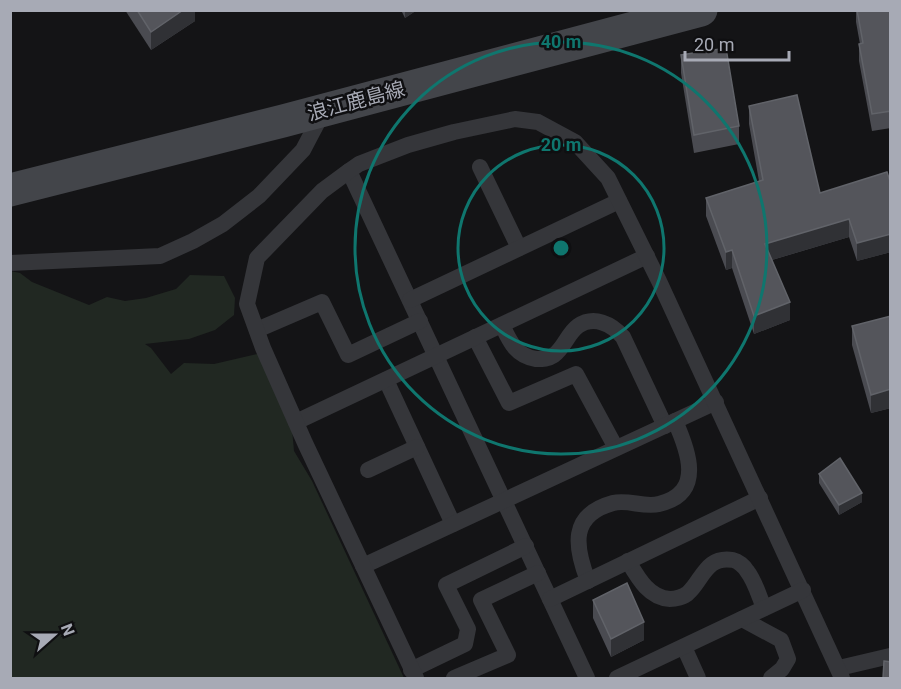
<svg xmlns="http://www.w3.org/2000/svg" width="901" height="689" viewBox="0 0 901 689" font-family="Roboto,'Noto Sans JP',sans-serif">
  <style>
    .green { fill: #212822 }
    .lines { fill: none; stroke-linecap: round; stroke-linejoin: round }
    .lane { stroke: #35363a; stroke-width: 16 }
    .secondary { stroke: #43454a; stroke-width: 33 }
    .wall { fill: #4a4b51 }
    .shaded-wall { fill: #303135 }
    .building { fill: #54555b; stroke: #616369; stroke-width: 1.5 }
    .ring { fill: none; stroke: #0f766e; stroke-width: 3 }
    .labels { text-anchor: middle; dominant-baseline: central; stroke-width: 5; stroke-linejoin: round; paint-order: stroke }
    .street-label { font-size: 20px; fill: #a7aab5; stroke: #0f0f11 }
    .centre { fill: #0f766e; stroke: #0f0f11; stroke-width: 3 }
    .ring-label { font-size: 18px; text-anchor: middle; font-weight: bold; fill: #0f766e; stroke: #0f0f11; stroke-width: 5; stroke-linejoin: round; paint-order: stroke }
  </style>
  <rect width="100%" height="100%" fill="#141416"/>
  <!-- green -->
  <path class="green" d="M10,271L20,273L32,282L89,305L107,297L125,301L146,298L176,289L190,275L224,276L235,298L234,315L215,330L189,339L145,344L151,348L171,374L184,363L214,364L257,354L288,385L294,451L312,481L404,678H11Z"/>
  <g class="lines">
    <!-- lane -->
    <g class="lane">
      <path d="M480,167L519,248"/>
      <path d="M349,171L587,678"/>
      <path d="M10,263L160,256L193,241L223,224L259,196L303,150L324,110"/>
      <path d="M410,300L619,201"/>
      <path d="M502,325C510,342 516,356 536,359C543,359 548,359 554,355C564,348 568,333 578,326C594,315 612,324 623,337L665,426"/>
      <path d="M257,330L322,302L348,355L420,321"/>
      <path d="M475,337L509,403L576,374L616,448"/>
      <path d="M386,380L453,524"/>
      <path d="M296,422L647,256"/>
      <path d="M368,470L417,447"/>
      <path d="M628,561C638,578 649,598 670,599C675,599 684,597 688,593C702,581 706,555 733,560C738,561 744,566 747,571C755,581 759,596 764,608"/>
      <path d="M363,566L716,402"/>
      <path d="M588,581C575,547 569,515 613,503C628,499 644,508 659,504C705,493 688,450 675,421"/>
      <path d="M550,599L760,498"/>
      <path d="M742,619L781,640L788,659L782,669L771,678"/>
      <path d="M684,647L698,678"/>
      <path d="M839,668L890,656"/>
      <path d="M411,670L465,644L468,629L446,585L526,546"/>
      <path d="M416,678L305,443L263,348L247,304L257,258L322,191L349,171L359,164L408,145L454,132L515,119L538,122L575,142L608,178L659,281L842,678"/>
      <path d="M454,678L508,655L481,600L538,573"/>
      <path d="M617,678L803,590"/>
    </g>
    <!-- secondary -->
    <path class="secondary" d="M10,190L283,121L701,10"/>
  </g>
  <!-- wall -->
  <g class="wall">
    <path d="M125,10H195V21L151,50Z"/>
    <path d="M401,10H417L405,18Z"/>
    <path d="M856,10H891V128L872,131L859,61V44H860L856,22Z"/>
    <path d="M681,55L739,126V144L694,153L681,73Z"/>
    <path d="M749,106L820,193L891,184V252L857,261L849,237L772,260L790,320L754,334L732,268L726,270L706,216V198L759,181L749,124Z"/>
    <path d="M891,316V408L871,413L852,345V326Z"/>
    <path d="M819,474L862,502L839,515L819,483Z"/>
    <path d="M593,600L644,640L611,657L593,618Z"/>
  </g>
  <!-- shaded-wall -->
  <g class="shaded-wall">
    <path d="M183,10H195V21L151,50V32Z"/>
    <path d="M405,10H417L405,18Z"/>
    <path d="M849,219V237L765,262V244Z"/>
    <path d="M891,234V252L857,261V243Z"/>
    <path d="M732,250V268L726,270V252Z"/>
    <path d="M790,302V320L754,334V316Z"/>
    <path d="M891,389V408L871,413V395Z"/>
    <path d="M862,493V502L839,515V505Z"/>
    <path d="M644,622V640L611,657V639Z"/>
  </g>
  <!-- building -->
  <g class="building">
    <path d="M137,10H183L151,32Z"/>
    <path d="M857,10H891V111L872,114L859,44L863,43Z"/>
    <path d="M726,48L739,126L694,135L681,55Z"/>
    <path d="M797,95L820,193L887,172L891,184V234L857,243L849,219L765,244L790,302L754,316L732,250L726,252L706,198L763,180L749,106Z"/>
    <path d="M891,316V389L871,395L852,326Z"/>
    <path d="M840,458L862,493L839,505L819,474Z"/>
    <path d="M627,583L644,622L611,639L593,600Z"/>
    <path d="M884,661L891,662V678H883Z"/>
  </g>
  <!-- distance rings -->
  <g class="ring">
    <circle cx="561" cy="248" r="103"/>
    <circle cx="561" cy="248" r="206"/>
  </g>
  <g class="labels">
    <!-- street labels -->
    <g class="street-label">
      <text transform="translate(356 101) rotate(-15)">浪江鹿島線</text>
    </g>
  </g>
  <circle cx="561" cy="248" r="9" class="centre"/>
  <g class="ring-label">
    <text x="561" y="48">40 m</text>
    <text x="561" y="151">20 m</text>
  </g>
  <!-- border -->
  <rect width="901" height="689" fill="none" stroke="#a7aab5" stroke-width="24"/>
  <!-- north arrow -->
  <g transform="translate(54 635) rotate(69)" stroke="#0f0f11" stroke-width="4.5" paint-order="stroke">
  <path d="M0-4.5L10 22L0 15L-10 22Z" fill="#a7aab5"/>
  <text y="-9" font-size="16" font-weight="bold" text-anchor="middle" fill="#a7aab5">N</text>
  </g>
  <!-- scale -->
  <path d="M685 51v9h104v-9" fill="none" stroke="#a7aab5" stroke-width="3"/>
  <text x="694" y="51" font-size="18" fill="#a7aab5" stroke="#0f0f11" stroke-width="4.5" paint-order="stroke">20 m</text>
</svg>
